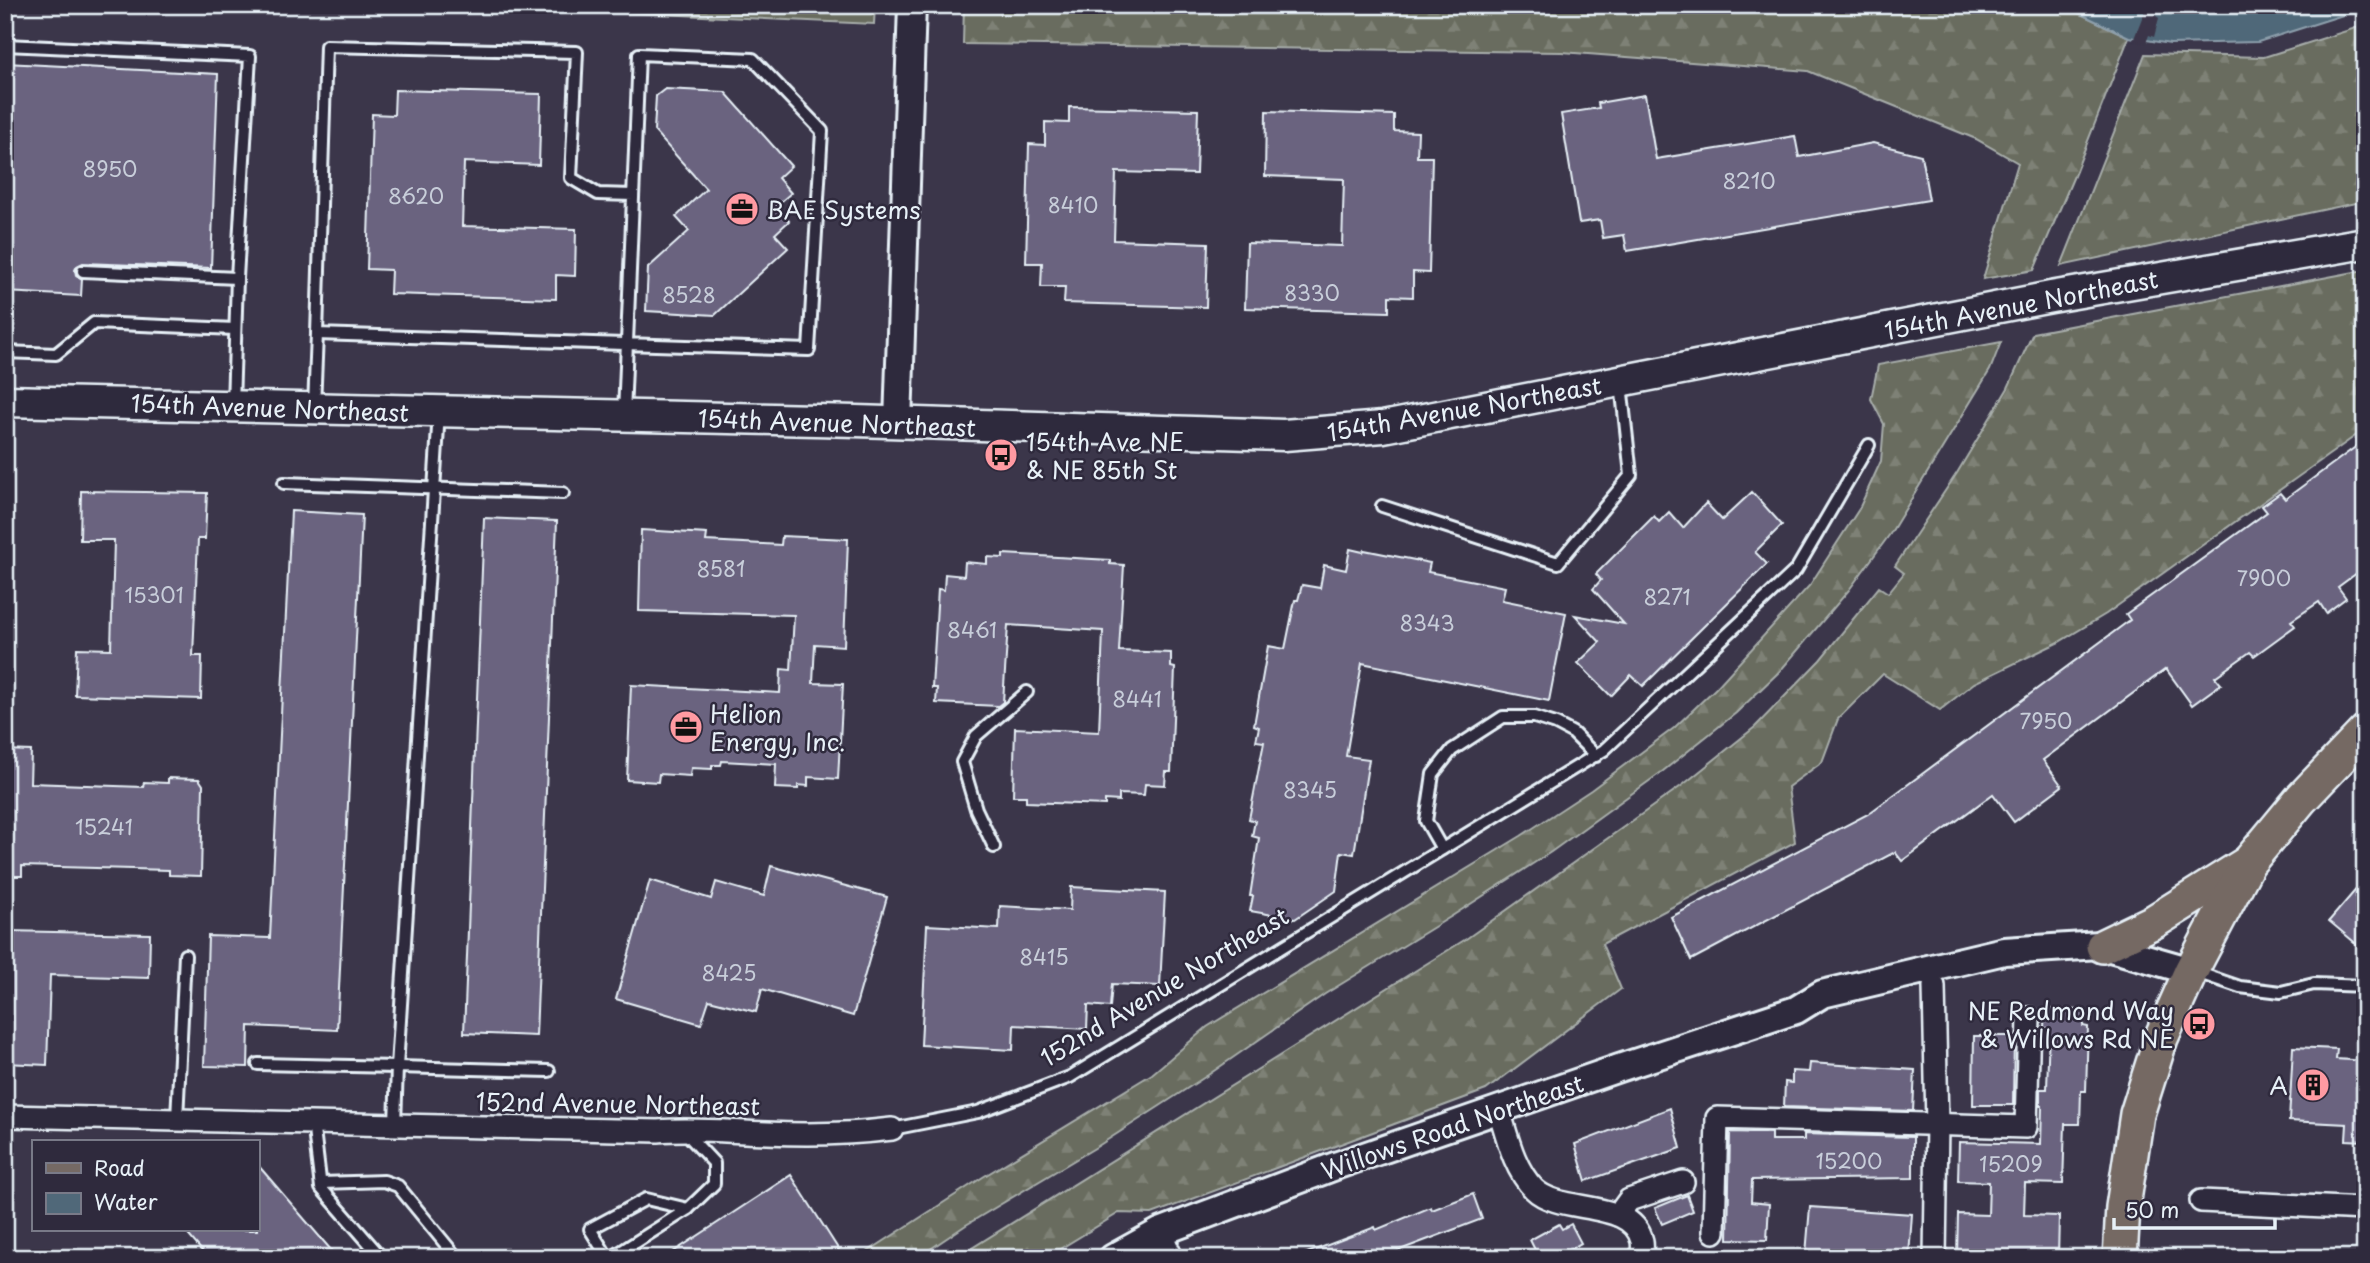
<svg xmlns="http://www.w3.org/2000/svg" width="2370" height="1263" viewBox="0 0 2370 1263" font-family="'Playpen Sans',sans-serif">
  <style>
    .forest { fill: url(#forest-firs); stroke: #a8aeab; stroke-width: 2 }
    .water { fill: #506879; stroke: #8d9fac; stroke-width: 2 }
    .pier { fill: #3b364a }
    .building { fill: #6a647f; stroke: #e8f1f8; stroke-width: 2 }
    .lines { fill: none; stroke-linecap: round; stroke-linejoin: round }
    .service-casing { stroke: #e8f1f8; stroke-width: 16 }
    .minor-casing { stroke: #e8f1f8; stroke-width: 26 }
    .tertiary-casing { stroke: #e8f1f8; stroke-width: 32 }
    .secondary-casing { stroke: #e8f1f8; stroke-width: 35 }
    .primary-casing { stroke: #e8f1f8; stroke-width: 38 }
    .service { stroke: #2f2a3d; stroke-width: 10 }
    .minor { stroke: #2f2a3d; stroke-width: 21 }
    .tertiary { stroke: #2f2a3d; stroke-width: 26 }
    .secondary { stroke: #2f2a3d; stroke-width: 30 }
    .primary { stroke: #756964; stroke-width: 33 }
    .labels { text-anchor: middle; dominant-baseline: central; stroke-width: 5; stroke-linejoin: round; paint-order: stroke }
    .number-label { font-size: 21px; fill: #c8ceda }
    .poi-label { font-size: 24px; fill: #e8f1f8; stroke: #2f2a3d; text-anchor: start }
    .street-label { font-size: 24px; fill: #e8f1f8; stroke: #2f2a3d }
  </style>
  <defs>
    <pattern id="forest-firs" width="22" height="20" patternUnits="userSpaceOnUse" patternTransform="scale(1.75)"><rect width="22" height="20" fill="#696c5e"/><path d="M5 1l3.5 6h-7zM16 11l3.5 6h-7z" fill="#7e8176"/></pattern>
  </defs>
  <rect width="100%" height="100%" fill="#3b364a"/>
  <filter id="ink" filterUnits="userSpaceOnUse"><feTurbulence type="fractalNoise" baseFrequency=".0143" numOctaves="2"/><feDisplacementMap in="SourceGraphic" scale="14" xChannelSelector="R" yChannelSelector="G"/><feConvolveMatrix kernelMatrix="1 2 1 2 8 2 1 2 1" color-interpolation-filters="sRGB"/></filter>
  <g filter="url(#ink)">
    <!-- forest -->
    <g class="forest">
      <path d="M466,5H875L874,24Z"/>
      <path d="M964,5H2062L2129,37L2076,171L2034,270L1983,279L2018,163L1976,139L1808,71L1562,52L963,44Z"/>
      <path d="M2365,25V201L2061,266L2145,54L2264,57Z"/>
      <path d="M2365,270V429L2106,614L2059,642L1974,683L1940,710L1883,674L1838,719L1822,762L1788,787L1795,842L1602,944L1621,989L1486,1090L1152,1214L1119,1213L1045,1258H956L1466,939L1684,784L1755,727L1820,660L1879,587L1888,593L1904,573L1895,566L1957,473L2008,388L2033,333Z"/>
      <path d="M2001,342L1990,370L1890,534L1849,590L1780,671L1736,713L1663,771L1551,852L1452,916L1325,994L1208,1075L1098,1146L966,1225L917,1258H858L983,1177L1152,1074L1207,1027L1521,836L1591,790L1674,728L1716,688L1810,585L1859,509L1881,461L1884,424L1871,399L1878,365Z"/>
    </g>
    <!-- water -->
    <path class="water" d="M2062,5H2365V8L2258,42L2170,44L2129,37Z"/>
    <!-- pier -->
    <path class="pier" d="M2147,5H2161L2156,16L2159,18L2154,37L2149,35L2146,43L2133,41Z"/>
    <!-- building -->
    <g class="building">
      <path d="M5,63L218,74L211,268L83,263L77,266L75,270L76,275L82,279L81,296L5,292Z"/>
      <path d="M665,89L725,92L791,166L778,178L791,193L776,206L789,221L775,234L788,248L715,315L646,311L648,268L689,231L676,217L706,189L654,131L656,96Z"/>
      <path d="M395,90L541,94L539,165L464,162L462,226L576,229L575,276L556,275V299L390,294L391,270L367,269L372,114L394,115Z"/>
      <path d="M1645,95L1656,159L1795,136L1799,157L1873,143L1921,155L1929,200L1627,251L1624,235L1603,238L1600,220L1579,223L1561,114L1599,108L1598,103Z"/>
      <path d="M1069,107L1198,110L1196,174L1116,172L1114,240L1208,243L1206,307L1064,303L1065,287H1041L1042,263H1026L1029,144L1045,145V122L1069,123Z"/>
      <path d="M1266,111L1394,115V131L1418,132L1417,157H1432L1429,273L1413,272V297L1389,296V312L1245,308L1247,243L1342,246L1344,179L1265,176Z"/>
      <path d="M2365,440V567L2338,587L2346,598L2326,613L2319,602L2291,621L2295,626L2254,656L2250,652L2215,677L2221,684L2192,705L2166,669L2043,760L2062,786L2014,822L1993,794L1902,861L1895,852L1691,960L1671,917L1868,814L2130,620L2126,614L2267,512L2262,506L2280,493L2285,499Z"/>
      <path d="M81,491L207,493L205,539H198L193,656H202L201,699L75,695L77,648L111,649L114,540H80Z"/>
      <path d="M1752,492L1782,525L1755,552L1767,564L1643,686L1631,675L1611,696L1578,663L1600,642L1575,615L1624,624L1593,589L1601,580L1596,574L1654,516L1659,522L1669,512L1683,528L1706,503L1722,520Z"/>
      <path d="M291,511L362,515L337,1030L249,1026L248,1067L204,1066L208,936L270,938Z"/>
      <path d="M484,518L557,521L536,1036L464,1033Z"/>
      <path d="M641,530L707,534L706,541L781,545L782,536L848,539L844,646L815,644L813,683L843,684L838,779L808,777V786L798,785V789L775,788L776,764L722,761L721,765H712V769L691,768L690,776L659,774L658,782L627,780L631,685L780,693L781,669L791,670L794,615L639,611Z"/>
      <path d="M1350,549L1363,552L1364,550L1430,563L1428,572L1505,587L1502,600L1566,613L1549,701L1362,663L1346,756L1369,759L1354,854L1341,852L1336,891L1295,919L1250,911L1253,896H1250L1259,838L1252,836L1255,821L1249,819L1264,742L1256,741L1259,727L1254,725L1268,646L1285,649L1295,600H1298L1302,585L1320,588L1324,565L1346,570Z"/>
      <path d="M1003,554L1110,560V564L1124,565L1119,651L1171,653V667L1175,668L1171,772H1166L1165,785L1145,784L1144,795L1119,794V801L1105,800V805L1026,802V796H1013L1015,728L1099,732L1103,631L1008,625L1003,702L998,706L936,703L937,688H932L938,589L944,590L945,574L964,576L965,562L987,564V557L1003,558Z"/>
      <path d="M5,750L31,751L30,783L143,787L144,782L168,783V778L199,779L203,785L201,876L169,875V870L22,866V876H5Z"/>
      <path d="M771,866L887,897L853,1016L762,989L756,1012L709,1000L701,1024L616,999L650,880L711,899L716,882L764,896Z"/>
      <path d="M2365,879V951L2329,921Z"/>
      <path d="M1071,887L1165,892L1160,986L1112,984L1110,1007L1088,1005L1087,1029L1014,1025L1013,1050L921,1045L927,925L999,929L1000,906L1070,910Z"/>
      <path d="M6,931L150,934L149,978L50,975L47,1065L5,1063Z"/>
      <path d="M2045,1009L2084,1010L2083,1026L2088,1027L2086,1091H2081L2080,1124H2065L2063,1184L2025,1183L2024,1215L2059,1216L2058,1258L1957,1256L1958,1214L1988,1215L1989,1182L1958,1181L1959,1142L2041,1144L2042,1106H2040V1089H2047L2049,1028H2044Z"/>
      <path d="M1974,1036H2014L2013,1105H1973Z"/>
      <path d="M2293,1047L2337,1049L2336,1059L2365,1061V1141L2346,1140L2347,1124L2289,1121Z"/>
      <path d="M1810,1063L1915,1070L1913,1111L1784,1107L1785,1082L1792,1083V1071L1809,1072Z"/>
      <path d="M1670,1108L1681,1148L1586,1181L1575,1144Z"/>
      <path d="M1730,1132L1771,1133V1140H1804V1134L1913,1137V1178L1752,1180L1751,1202L1769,1204L1767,1240L1728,1239Z"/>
      <path d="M257,1164L338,1258H208L184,1230H257Z"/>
      <path d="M791,1175L844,1258H664Z"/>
      <path d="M1473,1194L1482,1219L1421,1242L1379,1258H1299V1256L1375,1227L1376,1230L1431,1207L1432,1210Z"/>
      <path d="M1687,1195L1693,1211L1662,1224L1655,1208Z"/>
      <path d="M1810,1207L1912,1214L1909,1256L1852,1258L1806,1254Z"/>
      <path d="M1559,1224L1562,1229L1571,1224L1581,1243L1555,1258H1539L1530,1240Z"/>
    </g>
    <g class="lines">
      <defs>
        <g id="service">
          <path d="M5,45L250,56L237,278L233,405"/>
          <path d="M83,271L237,278"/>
          <path d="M5,352L56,354L94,323L235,329"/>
          <path d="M314,407L317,334"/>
          <path d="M624,414L639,54L753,59L822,131L809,350L317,334L326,46L577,52L571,178L598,194L633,195"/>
          <path d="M284,483L563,493"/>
          <path d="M1382,506L1558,563L1631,475L1621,384"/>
          <path d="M994,847L976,809L962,762L976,736L1027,692"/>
          <path d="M1442,849L1426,821L1433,774L1452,750L1503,717H1534L1556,724L1573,733L1596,756"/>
          <path d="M2196,972L2240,987L2281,992L2314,984L2365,986"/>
          <path d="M258,1064L397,1067L439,412"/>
          <path d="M177,1119L185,955"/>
          <path d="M313,1122L321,1188L382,1258"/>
          <path d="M395,1124L397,1067L549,1071"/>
          <path d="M892,1129L978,1112L1070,1077L1604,750L1796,570L1869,445"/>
          <path d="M685,1132L714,1163V1184L688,1209"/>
          <path d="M321,1183L384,1181L398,1186L457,1258"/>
          <path d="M608,1258L590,1229L646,1199L688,1209L611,1258"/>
        </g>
        <g id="minor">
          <path d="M1934,986L1937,1124L1935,1258"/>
          <path d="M1499,1110C1507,1136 1514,1169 1534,1189C1560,1215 1632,1198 1642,1241C1643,1246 1642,1253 1642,1258"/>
          <path d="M5,1116L658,1131C695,1128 731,1132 767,1133C808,1135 851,1134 892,1129"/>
          <path d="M2201,1201L2365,1209"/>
          <path d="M1618,1215L1629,1200L1683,1182"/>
          <path d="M1160,1232L1172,1258"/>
          <path d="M1714,1232L1717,1118L2026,1127L2029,1018"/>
        </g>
        <g id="tertiary">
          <path d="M898,423L912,5"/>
          <path d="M1113,1258L1160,1232L1338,1165L1619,1068L1796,1010L1822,994L2004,951L2100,945L2191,971"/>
        </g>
        <path id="secondary" d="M5,401L856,421L1284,435L1383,427L2051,297L2365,243"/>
        <g id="primary">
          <path d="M2103,946L2155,921L2246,864"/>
          <path d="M2120,1258L2123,1207L2137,1114L2161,1038L2191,971L2248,863L2301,799L2365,732"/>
        </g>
      </defs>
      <!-- service casing -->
      <use href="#service" class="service-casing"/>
      <!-- minor casing -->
      <use href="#minor" class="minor-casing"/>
      <!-- tertiary casing -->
      <use href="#tertiary" class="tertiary-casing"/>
      <!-- secondary casing -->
      <use href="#secondary" class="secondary-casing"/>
      <!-- primary casing -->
      <use href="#primary" class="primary-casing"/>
      <!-- service -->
      <use href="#service" class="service"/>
      <!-- minor -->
      <use href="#minor" class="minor"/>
      <!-- tertiary -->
      <use href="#tertiary" class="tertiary"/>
      <!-- secondary -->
      <use href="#secondary" class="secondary"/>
      <!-- primary -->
      <use href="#primary" class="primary"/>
    </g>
  </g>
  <!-- icons -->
  <defs>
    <symbol id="office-disc" viewBox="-11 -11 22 22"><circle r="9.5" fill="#ff9aa2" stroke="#2f2a3d"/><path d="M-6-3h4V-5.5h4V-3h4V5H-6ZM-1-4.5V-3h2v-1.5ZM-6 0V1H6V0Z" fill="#111"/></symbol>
    <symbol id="bus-disc" viewBox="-11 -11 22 22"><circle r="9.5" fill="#ff9aa2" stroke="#2f2a3d"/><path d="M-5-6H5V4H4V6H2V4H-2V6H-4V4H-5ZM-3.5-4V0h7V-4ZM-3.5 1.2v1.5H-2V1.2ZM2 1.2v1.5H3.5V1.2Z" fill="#111"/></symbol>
    <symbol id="building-disc" viewBox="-11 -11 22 22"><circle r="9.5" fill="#ff9aa2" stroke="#2f2a3d"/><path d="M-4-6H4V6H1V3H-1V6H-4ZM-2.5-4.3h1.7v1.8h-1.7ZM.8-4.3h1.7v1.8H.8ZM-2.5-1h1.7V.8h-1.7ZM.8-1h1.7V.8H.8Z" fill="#111"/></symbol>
  </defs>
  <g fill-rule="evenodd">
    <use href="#office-disc" x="723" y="190" width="38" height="38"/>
    <use href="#bus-disc" x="982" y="436" width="38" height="38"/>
    <use href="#office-disc" x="667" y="708" width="38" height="38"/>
    <use href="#bus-disc" x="2180" y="1005" width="38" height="38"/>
    <use href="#building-disc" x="2294" y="1066" width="38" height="38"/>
  </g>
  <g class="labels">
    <!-- number labels -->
    <g class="number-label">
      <text x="110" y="168">8950</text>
      <text x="1749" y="180">8210</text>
      <text x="416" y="195">8620</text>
      <text x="1073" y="204">8410</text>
      <text x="1312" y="292">8330</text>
      <text x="689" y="294">8528</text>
      <text x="721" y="568">8581</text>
      <text x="2264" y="577">7900</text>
      <text x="154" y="594">15301</text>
      <text x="1667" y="596">8271</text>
      <text x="1427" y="622">8343</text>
      <text x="972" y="629">8461</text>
      <text x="1137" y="698">8441</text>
      <text x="2046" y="720">7950</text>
      <text x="1310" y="789">8345</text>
      <text x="104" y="826">15241</text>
      <text x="1044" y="956">8415</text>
      <text x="729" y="972">8425</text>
      <text x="1849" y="1160">15200</text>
      <text x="2011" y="1163">15209</text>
    </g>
    <!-- poi labels -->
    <g class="poi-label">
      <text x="766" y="209">BAE Systems</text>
      <text x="1026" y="441">154th Ave NE<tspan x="1026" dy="28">&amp; NE 85th St</tspan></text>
      <text x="710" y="713">Helion<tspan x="710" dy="28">Energy, Inc.</tspan></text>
      <text x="2174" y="1010" text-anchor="end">NE Redmond Way<tspan x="2174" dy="28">&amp; Willows Rd NE</tspan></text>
      <text x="2288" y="1085" text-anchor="end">A</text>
    </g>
    <!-- street labels -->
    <g class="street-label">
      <text transform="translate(2021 304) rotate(-11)">154th Avenue Northeast</text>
      <text transform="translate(270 407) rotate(2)">154th Avenue Northeast</text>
      <text transform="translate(1464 408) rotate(-10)">154th Avenue Northeast</text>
      <text transform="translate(837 422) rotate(2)">154th Avenue Northeast</text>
      <text transform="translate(1164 986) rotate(-31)">152nd Avenue Northeast</text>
      <text transform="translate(618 1103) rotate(1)">152nd Avenue Northeast</text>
      <text transform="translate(1452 1126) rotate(-19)">Willows Road Northeast</text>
    </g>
  </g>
  <!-- margin -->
  <rect width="2370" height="1263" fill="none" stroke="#2f2a3d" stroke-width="28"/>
  <rect x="14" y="14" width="2342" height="1235" fill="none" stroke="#e8f1f8" stroke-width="2.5" filter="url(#ink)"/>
  <!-- legend -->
  <rect x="32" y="1140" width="228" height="91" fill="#2f2a3d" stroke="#797a88" stroke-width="2"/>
  <rect x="46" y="1163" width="35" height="10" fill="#756964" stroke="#797a88" stroke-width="2"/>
  <text x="94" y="1176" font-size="21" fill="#e8f1f8">Road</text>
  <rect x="46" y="1193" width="35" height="21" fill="#506879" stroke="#797a88" stroke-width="2"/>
  <text x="94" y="1210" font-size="21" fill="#e8f1f8">Water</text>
  <!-- scale -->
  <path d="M2114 1218v10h161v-10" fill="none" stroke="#e8f1f8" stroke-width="3.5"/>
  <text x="2125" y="1218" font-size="21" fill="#e8f1f8" stroke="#2f2a3d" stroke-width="5" paint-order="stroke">50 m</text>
</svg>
